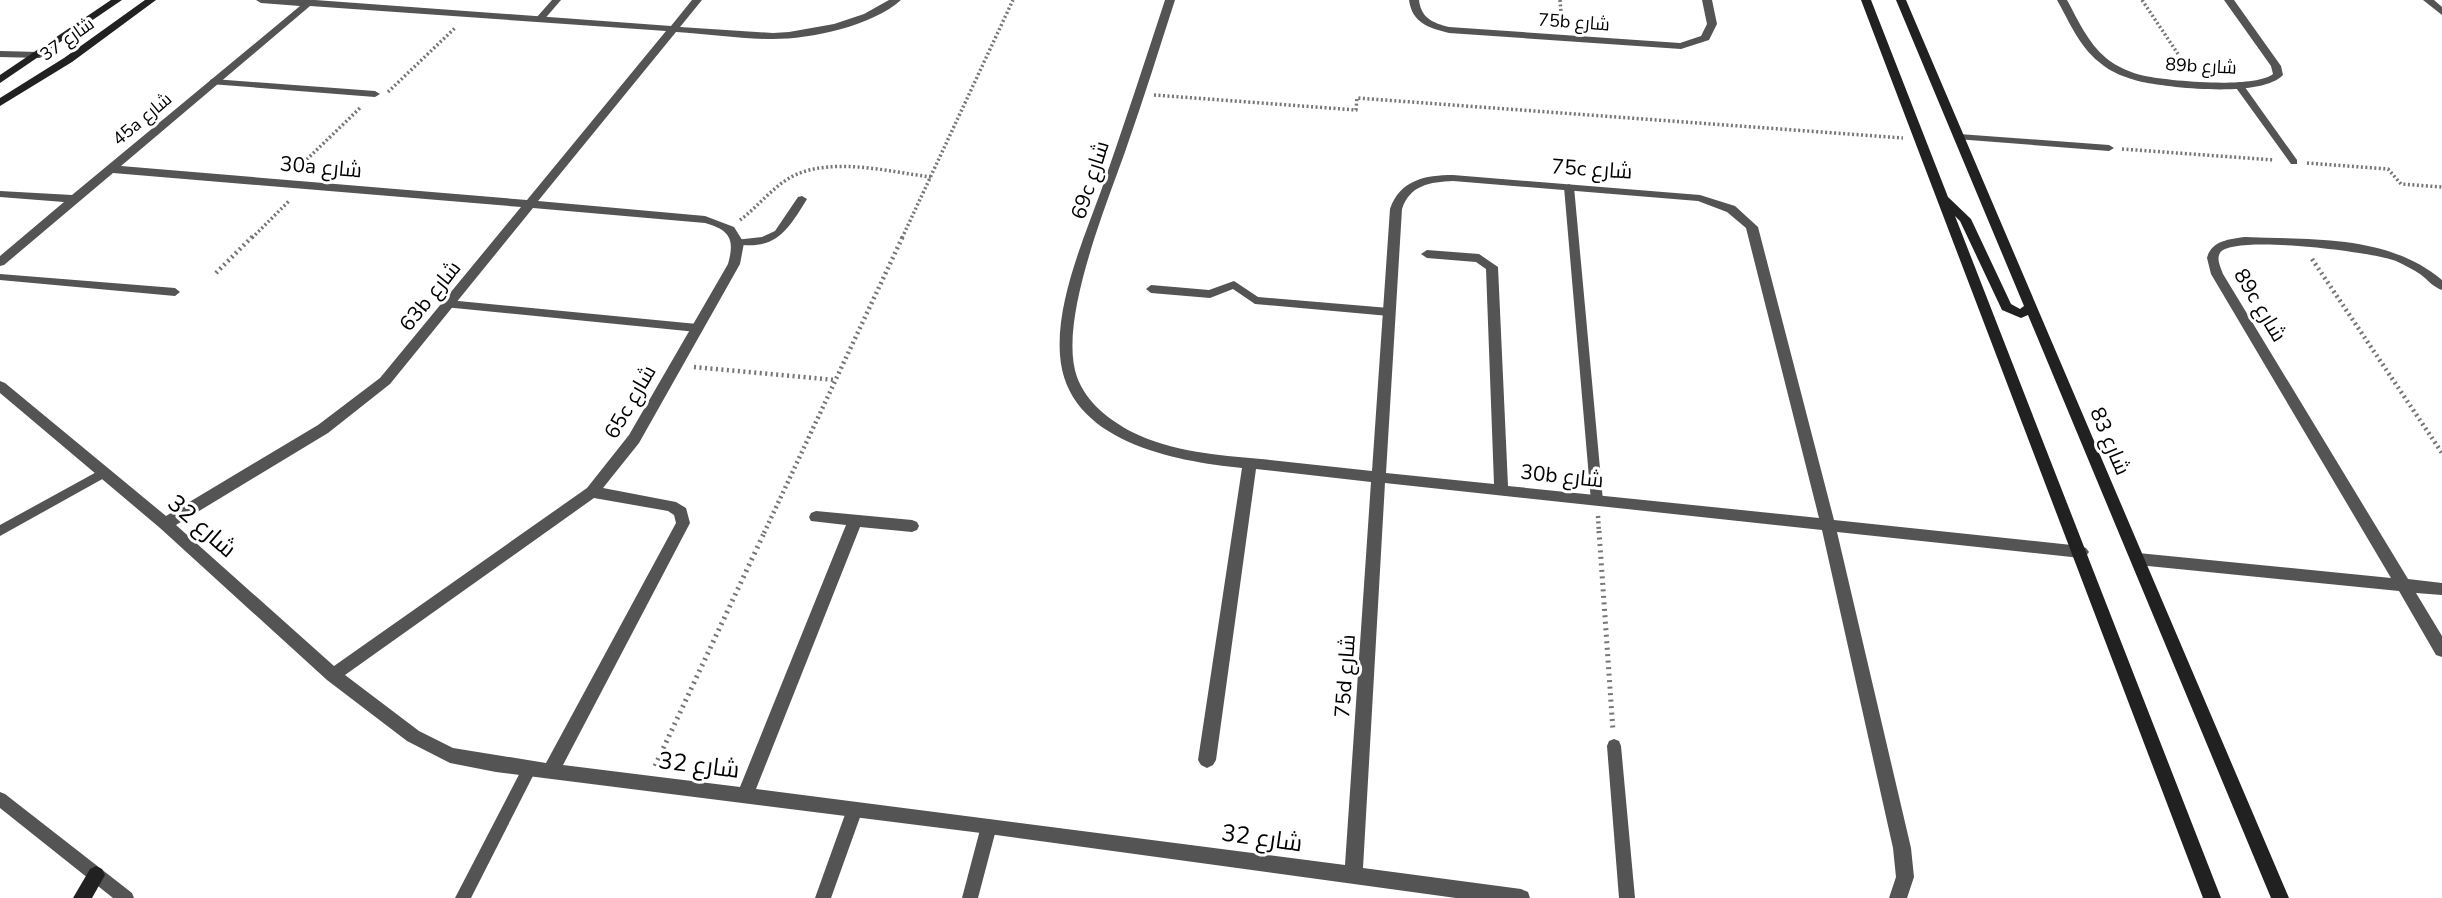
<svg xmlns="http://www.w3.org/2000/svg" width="2442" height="898" viewBox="0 0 2442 898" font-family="'Nunito Sans',Cairo,sans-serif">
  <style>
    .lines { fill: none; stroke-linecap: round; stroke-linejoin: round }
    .path-far2 { stroke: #767676; stroke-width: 3.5; stroke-dasharray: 2 2.5; stroke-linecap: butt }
    .path-far1 { stroke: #767676; stroke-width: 4.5; stroke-dasharray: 2 3.5; stroke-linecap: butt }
    .path { stroke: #767676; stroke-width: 5; stroke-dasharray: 2 4.5; stroke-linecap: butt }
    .lane { fill: #545454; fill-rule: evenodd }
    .street { fill: #545454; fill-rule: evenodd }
    .secondary { fill: #212121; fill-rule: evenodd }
    .labels { text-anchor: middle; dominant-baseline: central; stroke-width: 6; stroke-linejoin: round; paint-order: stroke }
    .far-street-label { font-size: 18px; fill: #000; stroke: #fff }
    .street-label { font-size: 21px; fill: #000; stroke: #fff }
    .near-street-label { font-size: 24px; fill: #000; stroke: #fff }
  </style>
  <rect width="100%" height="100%" fill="#fff"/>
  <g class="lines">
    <!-- path-far2 -->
    <g class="path-far2">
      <path d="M1560,0L1562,24"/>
      <path d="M2142,0L2188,69"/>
      <path d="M388,92L455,28"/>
      <path d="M1154,95L1356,110L1357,98L1903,138"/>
      <path d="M2122,149L2274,160"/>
      <path d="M2307,163L2388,169L2401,184L2442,187"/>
      <path d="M297,169L361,107"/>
      <path d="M740,220C759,206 774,185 795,175C835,157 890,172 931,177"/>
      <path d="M252,238L290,200"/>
      <path d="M902,238L1013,0"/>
    </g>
    <!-- path-far1 -->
    <g class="path-far1">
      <path d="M2312,259L2442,453"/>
      <path d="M216,273L253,236"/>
      <path d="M694,367L835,380"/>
      <path d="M1598,516L1599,533"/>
      <path d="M764,533L903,236"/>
    </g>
    <!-- path -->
    <g class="path">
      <path d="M1599,531L1613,731"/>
      <path d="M655,766L765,531"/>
    </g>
    <!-- lane -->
    <g class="lane">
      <path d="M552,0H561L542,22H536V18Z"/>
      <path d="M0,51L40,52L44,55L40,58L0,57Z"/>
      <path d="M213,79L375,91L380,94L375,97L210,84V80Z"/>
      <path d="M2239,82L2242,83L2297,160V164H2291L2234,85Z"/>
      <path d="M1959,134L2109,145L2114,148L2109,151L1956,139V135Z"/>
      <path d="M1569,184L1574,187L1603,501L1601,504H1593L1591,501L1564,187Z"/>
      <path d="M802,196L807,199C788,230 776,251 735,244L734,242L735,240L762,237L775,231L798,197Z"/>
      <path d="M0,274L175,288L180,292L175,296L0,280Z"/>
      <path d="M1234,281L1258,297L1389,308L1395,312L1389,316L1255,304L1233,289L1210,298L1151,293L1146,289L1151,285L1209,290Z"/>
      <path d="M448,300L697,324L703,328L697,332L444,307L442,304L444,301Z"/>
      <path d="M102,469L106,471L108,474L106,477L0,536V525Z"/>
      <path d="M1614,739L1619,741L1621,746L1635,898H1619L1607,746L1609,741Z"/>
      <path d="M530,761L535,763L537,768L471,898H455L525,763Z"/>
      <path d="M0,792L5,794L132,893L134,898H113L0,808Z"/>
      <path d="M855,802L860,804L863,809L831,898H815L847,809L850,804Z"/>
      <path d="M989,819L994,821L997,826L978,898H962L981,826L984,821Z"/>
    </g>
    <!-- street -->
    <g class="street">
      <path d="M256,0H315L671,26L692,0H702L680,27L773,33L789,32L834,24L864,14L889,0H901C872,26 811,39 773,39C741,39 708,34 676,32L538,201L705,216L734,227L744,243L740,264L639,443L603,488L676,502L686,508L690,523L563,765L740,787L846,525L811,521L809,517L811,513L816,511L912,520L917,522L919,526L917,530L912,532L860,527L756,789L1345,865L1371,482L1256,469L1216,760L1213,765L1207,768L1201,765L1198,760L1242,468C1174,461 1066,442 1060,355C1056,303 1083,240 1101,191C1123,128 1144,64 1165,0H1175C1159,49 1144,98 1127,146C1108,202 1057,321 1077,377C1086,402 1109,420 1132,432C1172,452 1217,455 1261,459C1298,463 1335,467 1372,471L1390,209C1400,180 1425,175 1453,175L1700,195L1735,206L1758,227L1834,520L2081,546L2086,548L2089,552L2086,556L2081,558L1837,532L1911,848L1914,877L1907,898H1889L1896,877L1893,848L1822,530L1385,483L1363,868L1521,889L1528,892L1530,898H1456L989,834L496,772L450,763L407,741L327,680L160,528L0,393V381L5,383L166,516L318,425L380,378L521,207L113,173L4,265L0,266V256L64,202L0,197V191L72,195L300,6L261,3ZM310,6L666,31L527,200L121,166ZM1453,181L1698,201L1727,212L1746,228L1819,518L1508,486L1498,267L1479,254L1427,250L1421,254L1427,258L1476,262L1486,269L1494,484L1386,473L1402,209C1410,185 1430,182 1453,181ZM533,208L705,223C730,230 735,239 728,264L629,435L587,488L334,666L176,525L328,433L390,384ZM594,498L668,511L674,515L676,523L546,763L453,748L419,731L345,675Z"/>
      <path d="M1409,0H1419C1421,18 1433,23 1449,27L1680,43L1701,36L1707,24L1702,0H1712L1717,24L1709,40L1681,49L1449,33C1429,28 1412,23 1409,0Z"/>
      <path d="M2057,0H2067C2078,20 2088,43 2106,58C2117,67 2131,73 2145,76C2170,81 2254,89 2273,74L2271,66L2224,0H2234L2281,66L2283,75C2261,98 2173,88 2142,82C2127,78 2111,73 2099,62C2079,46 2069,21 2057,0Z"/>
      <path d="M2423,0H2434L2442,7V15Z"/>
      <path d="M2245,237C2312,240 2387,234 2442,280V290C2433,287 2428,280 2420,274C2413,269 2404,265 2396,261C2374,252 2232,234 2220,253C2216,259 2221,268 2223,274L2408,579L2442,583V595L2416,593L2442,636V657L2436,655L2399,591L2138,565L2133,563L2130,559L2133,555L2138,553L2391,578L2211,274L2207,258C2211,241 2229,239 2245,237Z"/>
    </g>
    <!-- secondary -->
    <g class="secondary">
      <path d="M111,0H122L0,83V75Z"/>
      <path d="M145,0H156L72,62L0,106V98L64,58Z"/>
      <path d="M1861,0H1871L1948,197L1971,219L2011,304L2020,309L2024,306L1896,0H1906L2289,898H2271L2028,315L2021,318L2002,310L1960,221L1955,216L2221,898H2203Z"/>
      <path d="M96,866L102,869L105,875L92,898H73L90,869Z"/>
    </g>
  </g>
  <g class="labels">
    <!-- far-street labels -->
    <g class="far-street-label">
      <text transform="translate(1574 22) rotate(4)">75b شارع</text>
      <text transform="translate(67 39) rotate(-35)">شارع 37</text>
      <text transform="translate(2201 66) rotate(3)">89b شارع</text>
      <text transform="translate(142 119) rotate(-40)">45a شارع</text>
    </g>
    <!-- street labels -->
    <g class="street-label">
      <text transform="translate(321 167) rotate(5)">30a شارع</text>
      <text transform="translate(1592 169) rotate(4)">75c شارع</text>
      <text transform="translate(1090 180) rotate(-72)">69c شارع</text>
      <text transform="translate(430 296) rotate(-51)">63b شارع</text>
      <text transform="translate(2260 305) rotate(59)">89c شارع</text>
      <text transform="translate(630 402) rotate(-60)">65c شارع</text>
      <text transform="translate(2110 441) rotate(67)">شارع 83</text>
      <text transform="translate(1562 476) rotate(6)">30b شارع</text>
      <text transform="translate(1345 676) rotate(-86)">75d شارع</text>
    </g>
    <!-- near-street labels -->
    <g class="near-street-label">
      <text transform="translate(202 526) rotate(41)">شارع 32</text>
      <text transform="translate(699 765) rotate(7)">شارع 32</text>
      <text transform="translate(1262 838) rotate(8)">شارع 32</text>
    </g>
  </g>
</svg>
